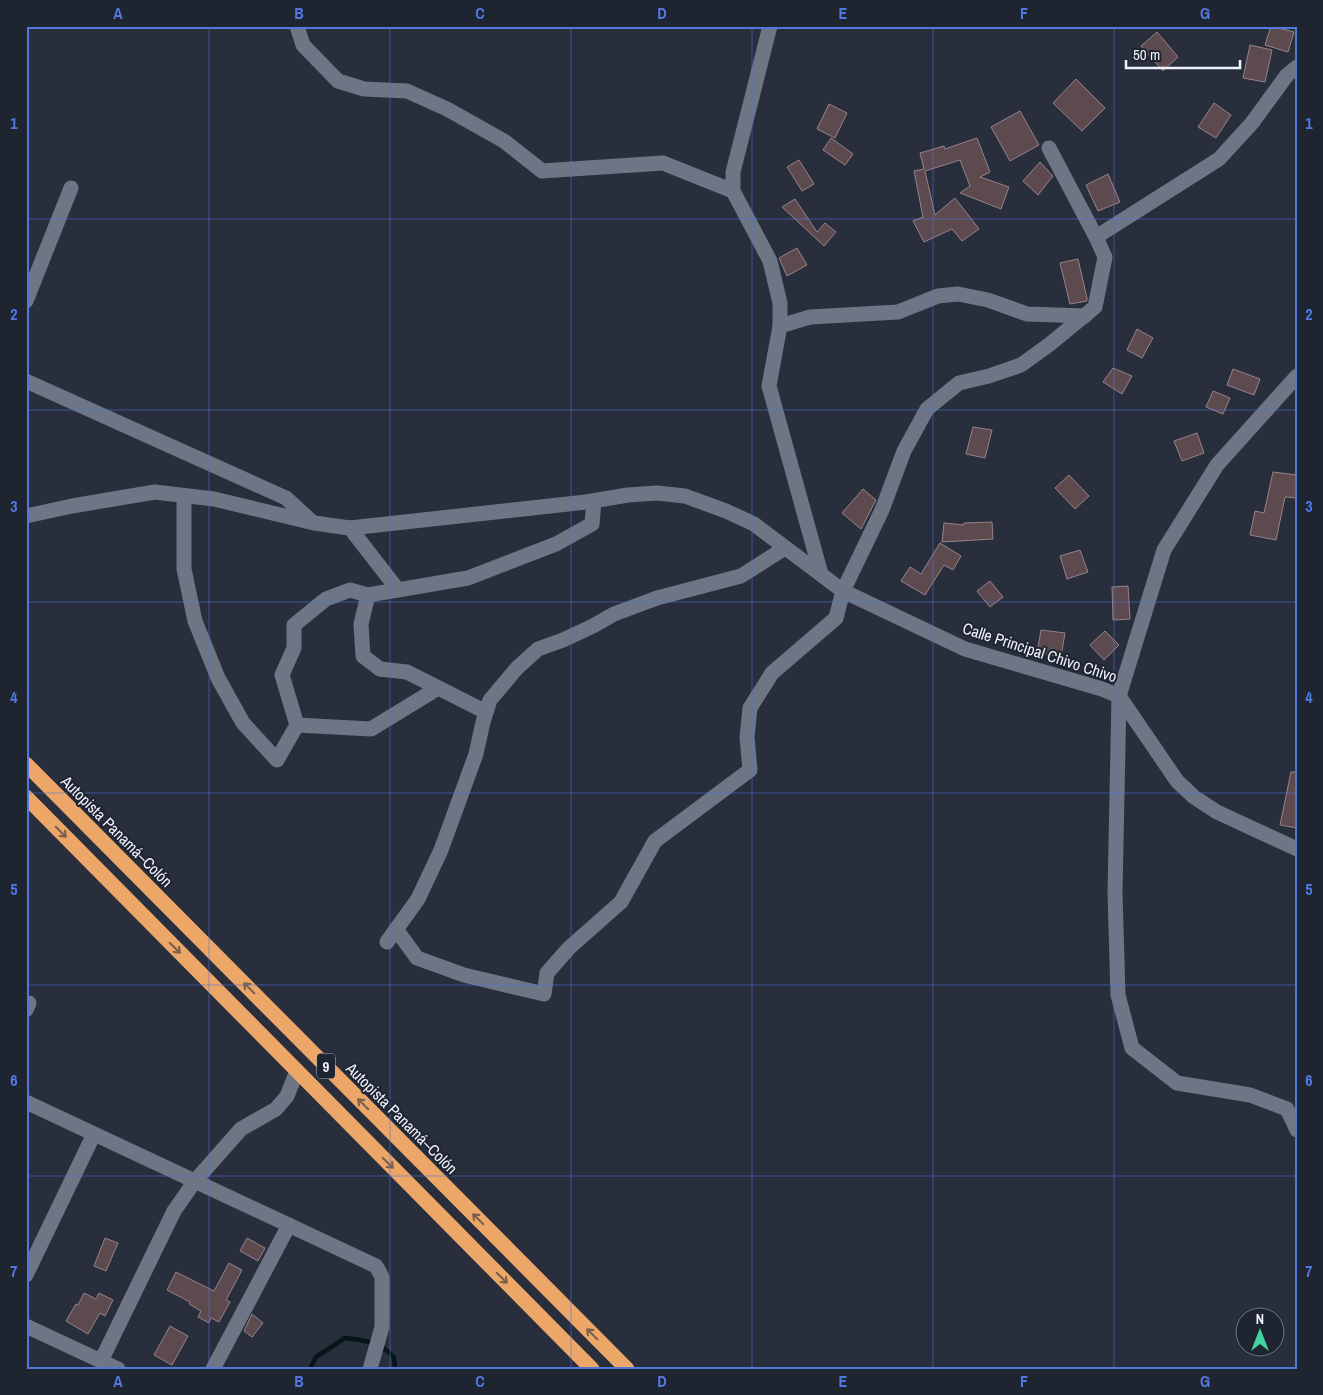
<svg xmlns="http://www.w3.org/2000/svg" width="1323" height="1395" viewBox="0 0 1323 1395" font-family="'Archivo Narrow',sans-serif">
  <style>
    .lines { fill: none; stroke-linecap: round; stroke-linejoin: round }
    .stream { stroke: #051518; stroke-width: 4.5 }
    .building { fill: #5c4a4f; stroke: #978389 }
    .minor { stroke: #6e7585; stroke-width: 15 }
    .highway { stroke: #eba668; stroke-width: 15 }
    .oneway { stroke: #7b5e4a }
    .grid { fill: none; stroke: #5277e1; stroke-width: 1; stroke-opacity: 0.55 }
    .labels { text-anchor: middle; dominant-baseline: central; stroke-width: 4; stroke-linejoin: round; paint-order: stroke }
    .shield { fill: #1f2431; stroke: #b1b5bf; stroke-width: 1 }
    .shield-label { font-size: 15px; font-weight: bold; fill: #eff3fc }
    .street-label { font-size: 16px; fill: #eff3fc; stroke: #1f2431 }
    .neatline { fill: none; stroke: #5277e1; stroke-width: 2 }
    .grid-label { font-size: 16px; text-anchor: middle; font-weight: bold; fill: #5277e1 }
  </style>
  <rect width="100%" height="100%" fill="#282e3c"/>
  <g class="lines">
    <!-- stream -->
    <path class="stream" d="M310,1369L316,1357L345,1338C367,1341 378,1341 394,1357L395,1369"/>
  </g>
  <!-- building -->
  <g class="building">
    <path d="M1271,26L1294,32L1288,52L1265,45Z"/>
    <path d="M1157,32L1178,57L1163,71L1141,46Z"/>
    <path d="M1250,45L1272,50L1265,82L1243,78Z"/>
    <path d="M1076,79L1105,108L1082,131L1053,103Z"/>
    <path d="M1214,103L1231,115L1216,138L1198,127Z"/>
    <path d="M829,104L847,113L835,138L817,129Z"/>
    <path d="M1020,111L1039,145L1010,161L991,127Z"/>
    <path d="M831,138L853,154L845,165L823,150Z"/>
    <path d="M977,138L990,172L980,177L1009,187L1001,209L960,193L970,186L960,160L925,171L935,215L955,198L979,229L962,241L952,229L924,242L913,221L923,217L914,171L924,169L920,153L944,146L945,149Z"/>
    <path d="M799,160L814,184L802,191L787,167Z"/>
    <path d="M1040,162L1053,176L1038,195L1023,181Z"/>
    <path d="M1108,174L1120,202L1098,211L1086,185Z"/>
    <path d="M795,199L817,232L825,223L836,232L824,246L782,207Z"/>
    <path d="M797,248L807,265L787,276L779,258Z"/>
    <path d="M1078,259L1087,298V301L1070,304L1060,263Z"/>
    <path d="M1137,329L1153,338L1142,358L1127,350Z"/>
    <path d="M1113,368L1132,376L1122,394L1103,382Z"/>
    <path d="M1233,369L1260,379L1254,395L1227,385Z"/>
    <path d="M1213,391L1230,398L1223,414L1206,407Z"/>
    <path d="M973,427L992,430L985,458L966,454Z"/>
    <path d="M1197,433L1204,453L1182,461L1174,441Z"/>
    <path d="M1273,472L1297,475V498L1285,497L1276,540L1250,535L1255,511L1264,513Z"/>
    <path d="M1069,475L1089,496L1075,509L1055,488Z"/>
    <path d="M863,489L876,500L861,529L842,513Z"/>
    <path d="M992,522L993,539L942,542L944,523L964,525V523Z"/>
    <path d="M940,543L961,556L953,570L944,565L925,595L901,581L910,567L921,574Z"/>
    <path d="M1080,550L1088,572L1067,579L1060,556Z"/>
    <path d="M990,581L1003,597L990,607L977,591Z"/>
    <path d="M1128,586L1130,619L1113,620L1112,587Z"/>
    <path d="M1041,630L1065,633L1061,657L1037,653Z"/>
    <path d="M1105,631L1119,645L1104,660L1090,645Z"/>
    <path d="M1291,772H1297V828L1280,825Z"/>
    <path d="M105,1238L118,1243L106,1271L94,1266Z"/>
    <path d="M247,1238L265,1248L258,1261L240,1251Z"/>
    <path d="M229,1263L242,1270L226,1300L230,1302L219,1322L211,1318L209,1323L198,1317L201,1311L189,1304L190,1302L167,1290L176,1272L214,1291Z"/>
    <path d="M84,1293L96,1299L99,1293L113,1300L105,1316L100,1313L88,1334L66,1321L76,1304L78,1305Z"/>
    <path d="M252,1314L263,1323L252,1337L244,1331Z"/>
    <path d="M170,1326L188,1336L172,1365L154,1355Z"/>
  </g>
  <g class="lines">
    <!-- minor -->
    <g class="minor">
      <path d="M297,26L303,45L338,81L364,89L407,91L447,109L504,141L542,171L663,163L733,191"/>
      <path d="M770,26L733,172V191L770,261L780,303V326L769,386L821,574"/>
      <path d="M1096,237L1219,159L1252,123L1287,75L1297,67"/>
      <path d="M26,301L71,188"/>
      <path d="M780,326L810,317L898,312L938,296L958,294L988,300L1027,314L1085,316"/>
      <path d="M1297,376L1217,465L1164,550L1119,696L1115,893L1118,995L1132,1048L1177,1083L1250,1095L1287,1109L1297,1130"/>
      <path d="M26,381L286,498L311,521"/>
      <path d="M184,496V569L195,621L218,678L243,723L277,760L297,725L282,675L294,648V625L326,599L350,590L368,595"/>
      <path d="M26,516L72,506L155,492L214,499L314,523L350,528L586,502L628,495L657,493L685,496L726,511L754,524L843,591L965,649L1102,689L1119,696L1177,781L1194,797L1217,812L1297,849"/>
      <path d="M350,528L398,590"/>
      <path d="M486,712L407,672L380,669L363,656L361,624L368,595L468,578L556,544L592,524L594,501"/>
      <path d="M297,725L371,729L438,688"/>
      <path d="M396,929L417,958L464,975L544,994L547,973L569,948L621,902L655,841L750,770L747,737L750,708L772,673L836,618L843,591L882,510L904,451L927,409L959,383L989,376L1021,365L1050,344L1095,307L1105,257L1096,237L1049,148"/>
      <path d="M387,942L418,899L441,850L476,754L483,722L490,700L517,668L538,649L563,640L593,626L614,614L657,598L741,576L785,548"/>
      <path d="M26,1010L29,1003"/>
      <path d="M26,1102L376,1266L382,1277V1327L370,1369"/>
      <path d="M26,1275L94,1134"/>
      <path d="M26,1326L118,1369"/>
      <path d="M101,1361L174,1211L195,1181L241,1129L276,1109L287,1096L297,1071"/>
      <path d="M213,1369L289,1225"/>
    </g>
    <!-- highway -->
    <g class="highway">
      <path d="M26,764L627,1369"/>
      <path d="M26,797L592,1369"/>
    </g>
  </g>
  <!-- one-way arrows -->
  <defs><path id="oneway-shaft" d="M-6 0H5M1.5-3L5.5 0L1.5 3" fill="none" stroke-width="1.6" stroke-linecap="round" stroke-linejoin="round" transform="scale(1.25)"/></defs>
  <g class="oneway">
    <use href="#oneway-shaft" transform="translate(61 832) rotate(45)"/>
    <use href="#oneway-shaft" transform="translate(175 948) rotate(45)"/>
    <use href="#oneway-shaft" transform="translate(249 988) rotate(-135)"/>
    <use href="#oneway-shaft" transform="translate(363 1104) rotate(-135)"/>
    <use href="#oneway-shaft" transform="translate(388 1163) rotate(45)"/>
    <use href="#oneway-shaft" transform="translate(478 1219) rotate(-135)"/>
    <use href="#oneway-shaft" transform="translate(502 1278) rotate(45)"/>
    <use href="#oneway-shaft" transform="translate(592 1334) rotate(-135)"/>
  </g>
  <!-- grid -->
  <path class="grid" d="M209,26V1369M390,26V1369M571,26V1369M752,26V1369M933,26V1369M1114,26V1369M26,219H1297M26,410H1297M26,602H1297M26,793H1297M26,985H1297M26,1176H1297"/>
  <g class="labels">
    <!-- shield labels -->
    <rect class="shield" x="317" y="1053.5" width="18" height="25" rx="4"/>
    <g class="shield-label">
      <text x="326" y="1066">9</text>
    </g>
    <!-- street labels -->
    <g class="street-label">
      <text transform="translate(1040 652) rotate(18)">Calle Principal Chivo Chivo</text>
      <text transform="translate(117 831) rotate(45)">Autopista Panamá–Colón</text>
      <text transform="translate(402 1118) rotate(45)">Autopista Panamá–Colón</text>
    </g>
  </g>
  <!-- border -->
  <rect width="1323" height="1395" fill="none" stroke="#1f2431" stroke-width="55"/>
  <!-- north arrow -->
  <g transform="translate(1260 1332)"><circle r="24" fill="#1f2431" stroke="#727782"/>
  <path d="M0-4L9 19L0 12L-9 19Z" fill="#42d4a1"/>
  <text y="-8" font-size="14" font-weight="bold" text-anchor="middle" fill="#eff3fc">N</text>
  </g>
  <!-- scale -->
  <path d="M1126 60v8h114v-8" fill="none" stroke="#eff3fc" stroke-width="2.5"/>
  <text x="1133" y="60" font-size="15" fill="#eff3fc" stroke="#1f2431" stroke-width="4" paint-order="stroke">50 m</text>
  <rect x="28" y="28" width="1268" height="1340" class="neatline"/>
  <g class="grid-label">
    <text x="118" y="19">A</text>
    <text x="299" y="19">B</text>
    <text x="480" y="19">C</text>
    <text x="662" y="19">D</text>
    <text x="843" y="19">E</text>
    <text x="1024" y="19">F</text>
    <text x="1205" y="19">G</text>
    <text x="14" y="129">1</text>
    <text x="1309" y="129">1</text>
    <text x="14" y="320">2</text>
    <text x="1309" y="320">2</text>
    <text x="14" y="512">3</text>
    <text x="1309" y="512">3</text>
    <text x="14" y="703">4</text>
    <text x="1309" y="703">4</text>
    <text x="14" y="895">5</text>
    <text x="1309" y="895">5</text>
    <text x="14" y="1086">6</text>
    <text x="1309" y="1086">6</text>
    <text x="14" y="1277">7</text>
    <text x="1309" y="1277">7</text>
    <text x="118" y="1387">A</text>
    <text x="299" y="1387">B</text>
    <text x="480" y="1387">C</text>
    <text x="662" y="1387">D</text>
    <text x="843" y="1387">E</text>
    <text x="1024" y="1387">F</text>
    <text x="1205" y="1387">G</text>
  </g>
</svg>
